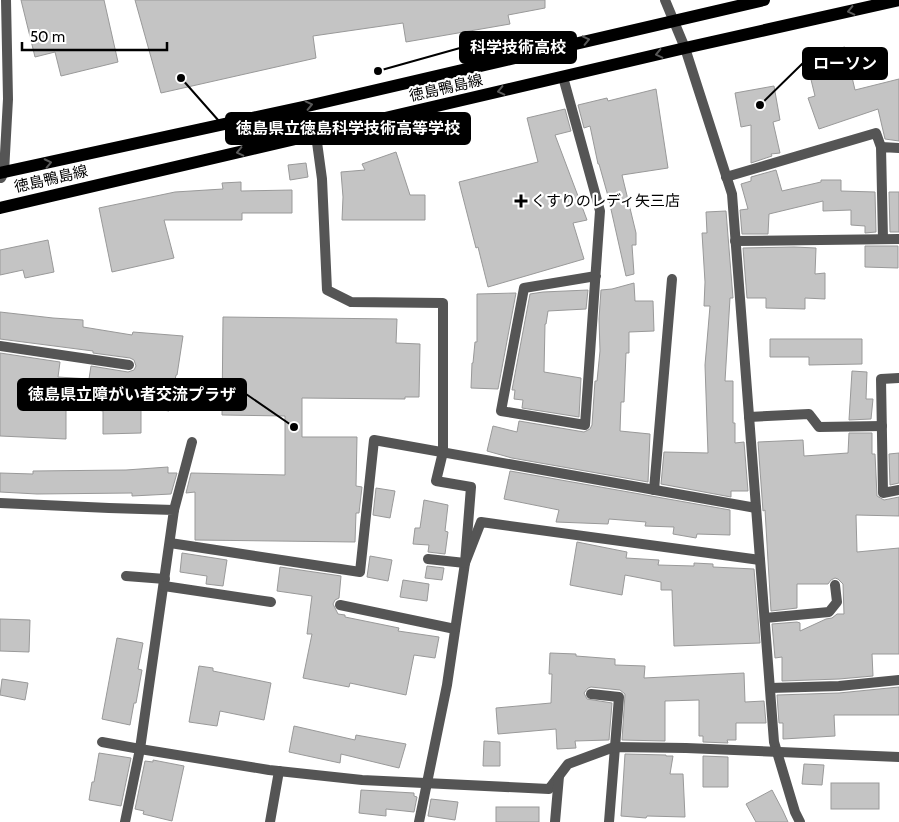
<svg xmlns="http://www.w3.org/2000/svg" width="899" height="822" viewBox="0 0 899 822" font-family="Cabin,'Noto Sans JP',sans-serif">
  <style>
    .building { fill: #c4c4c4; stroke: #999 }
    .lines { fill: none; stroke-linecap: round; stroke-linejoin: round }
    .lane { stroke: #555; stroke-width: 10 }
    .street { stroke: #555; stroke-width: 10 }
    .primary { stroke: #000; stroke-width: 12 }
    .oneway { stroke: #595959 }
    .poi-dot { fill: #000; stroke: #fff; stroke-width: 2 }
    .labels { text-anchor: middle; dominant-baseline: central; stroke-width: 4.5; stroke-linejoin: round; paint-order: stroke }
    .street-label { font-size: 15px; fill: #000; stroke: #fff }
    .poi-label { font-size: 15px; fill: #000; stroke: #fff; text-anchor: start }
    .leader { fill: none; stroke: #000; stroke-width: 2 }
    .callout-dot { fill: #000; stroke: #fff; stroke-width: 2 }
    .callout { fill: #000; stroke: #000; stroke-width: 2 }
    .callout-label { font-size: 16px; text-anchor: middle; font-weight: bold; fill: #fff }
  </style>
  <rect width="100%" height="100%" fill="#fff"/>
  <!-- building -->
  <g class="building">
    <path d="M21,0H104L118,62L61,76L55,52L35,57Z"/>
    <path d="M135,0H545V8L508,15L510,24L406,42L403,23L313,36L316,58L161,93Z"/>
    <path d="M845,47L855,90L899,79V141L885,139L878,109L819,129L808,98L815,96L805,55Z"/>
    <path d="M774,86L780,120L773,122L780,153L771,154L772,156L751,163V125L741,127L735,93Z"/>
    <path d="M656,89L668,168L622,175L636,233V245H632L634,274L626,276L608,196L599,164H598L590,126L584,128L578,105L607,98L608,101Z"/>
    <path d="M565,109L571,131L555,135L587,220L573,223L584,259L488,287L478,247L476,248L459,182L538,162L527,118Z"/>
    <path d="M396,152L410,195H425V220H342L343,197L341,172L365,170L362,164Z"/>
    <path d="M306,163L308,177L290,180L288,165Z"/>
    <path d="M776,170L782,191L821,182V180H841V191L875,192L876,232L865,233V226L851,225V210L823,211V201L769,214L768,234H742L740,210L748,209L741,184L751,181V177Z"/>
    <path d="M241,182V191L292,190V213H242V220H164L174,258L112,272L99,208L175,192L223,189L222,183Z"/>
    <path d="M889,192H899V232H890Z"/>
    <path d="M726,211L733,298H730L725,381H733V423H735V443L744,442L748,491H731V497L661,484L664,452L708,453L705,365L710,306H704L705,282L702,233H707L706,212Z"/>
    <path d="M48,240L54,272L25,278L23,270L0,275V250Z"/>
    <path d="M865,246H898V268L865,267Z"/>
    <path d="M794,247L816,248L815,274L825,273V299L805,298V309L766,308V298H747L743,248Z"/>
    <path d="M634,283L635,301H653L654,331L629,332V353H626L624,402H621L620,431L650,434L648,482L512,458L487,451L493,426L517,432L519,421L584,432L590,429L592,425L595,381H597L600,351L599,319L601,290L612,289Z"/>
    <path d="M588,290L586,309L548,311L546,324H545L544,372L581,378L579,417L522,408L523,400L514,399L515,390H512L530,294L543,292Z"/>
    <path d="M516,293L498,389L471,388L472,363H473L475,342H477V294Z"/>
    <path d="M0,312L53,318L83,320V327L132,335L133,332L183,336L177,375H176L169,411L141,406V433L103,434V411L66,405V439L0,436V353L60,362L58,377L89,379L91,366L128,372L134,370L136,366L134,360L130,358L93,353V351L0,339Z"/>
    <path d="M223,317L397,319L396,343L420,344L419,397H405V399L302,398V437H357L356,486L362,487L359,513H356L355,542L195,540V492L186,493L191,473L285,475V416L222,415Z"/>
    <path d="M770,339H862V364L809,365V357H770Z"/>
    <path d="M852,371L867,372L866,399H873L871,419L849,420Z"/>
    <path d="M849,433H872V454H875L877,496L884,500L899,497V516L856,515L857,552L899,548V654H872L873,676L839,679L782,681V657L775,658L772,624L797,622L800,623V631L826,619L832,618L837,614H844L843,584L838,579L835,578L831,580L828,584H797V608L771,611L765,510L763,511L758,442L803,440L804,456L848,453Z"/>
    <path d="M899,453V483L890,485L889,454Z"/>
    <path d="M168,467V473H177L171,494L132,496V493L37,494L0,492V473L33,474V471L126,470Z"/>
    <path d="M510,471L730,510V535L697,534L696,538L673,534L674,527L645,526L646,522L609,519L608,524L556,522L559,510L504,499Z"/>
    <path d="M376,488L395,491L390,518L373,515Z"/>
    <path d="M424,500L448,505L445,531L448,532L445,554L428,552L429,545L413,544L415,528H420Z"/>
    <path d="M577,542L627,552L626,558L659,560L658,565L694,566V563L713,564V567L754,569L760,643L674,646L672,590H661V582L625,575L622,595L570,585Z"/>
    <path d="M182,553L227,560L223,586L206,584L207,576L180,572Z"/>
    <path d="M370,556L392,560L388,581L367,577Z"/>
    <path d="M427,566L444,568L442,580L425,578Z"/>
    <path d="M280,567L341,576L339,598L335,600L333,604L338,614L345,615V617L399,628L398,631L439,637L435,658L414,655L406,695L350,683L349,687L303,678L312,634H307L312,596L277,591Z"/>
    <path d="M403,580L429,584L427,601L400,597Z"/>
    <path d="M0,619L30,620L29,652L0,651Z"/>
    <path d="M117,638L143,643L138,669L142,670L136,703H134L130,725L102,719Z"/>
    <path d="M550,653L576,654V656L615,659V665L645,666L644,678L744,673L745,702L764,701L766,723H736V740H727L728,743L703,742V736H699V700L665,701V741L622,740L625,694L620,690L591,687L588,688L584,693L587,699L612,703L609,740L575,741L576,748L557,749L556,729L498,734L496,708L551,703L552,674H549Z"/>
    <path d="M199,666L213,668V671L271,683L264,720L220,711L217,726L189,722Z"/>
    <path d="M2,679L28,683L25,700L0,695Z"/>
    <path d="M899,687V715H834L835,736L783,739V723H779L777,695L839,693Z"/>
    <path d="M294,726L355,740L356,735L406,744L399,768L341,754L340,763L289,752Z"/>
    <path d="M484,741L500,742V766H483Z"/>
    <path d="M99,753L131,758L121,806L89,800L92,782H94Z"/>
    <path d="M625,754L666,755V756H673L670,774H683L685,817L647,816L646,818L621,816Z"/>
    <path d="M703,756L728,757V787H703Z"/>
    <path d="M153,760L184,766L172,821L143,814L144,811L135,809L145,761L153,762Z"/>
    <path d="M804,764L824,765L822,785L802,784Z"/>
    <rect x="831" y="783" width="48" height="26"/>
    <path d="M361,790L414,793V796L417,797L414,812L386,809V816L359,813Z"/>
    <path d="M772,790L783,811L788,822H756L746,804Z"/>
    <path d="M431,799L458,802L455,820L428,816Z"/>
    <rect x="496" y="807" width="43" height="15"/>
  </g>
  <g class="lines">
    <!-- lane -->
    <g class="lane">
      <path d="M726,177L876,133L881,147"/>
      <path d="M174,510L192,442"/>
      <path d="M102,742L140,749"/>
    </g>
    <!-- street -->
    <g class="street">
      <path d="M665,0L685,48L732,194L774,742L795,812L800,822"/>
      <path d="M563,77L600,211L585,425L501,411L524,288L596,276"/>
      <path d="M316,135L322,179L327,290L351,302L443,303V452L436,481L471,487L465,563L447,685L419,822"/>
      <path d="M1,178L4,172L8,99L6,0"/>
      <path d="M883,239L881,147L899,148"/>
      <path d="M735,241L899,239"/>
      <path d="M0,346L129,365"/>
      <path d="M899,378L881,379L883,493L899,490"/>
      <path d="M749,417L809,414L819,427L882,426"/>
      <path d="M654,490L672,279"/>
      <path d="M0,503L109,508L174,510L140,749L125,822"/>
      <path d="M170,543L360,572L374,440L756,508"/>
      <path d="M428,559L465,563L481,522L760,560"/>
      <path d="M126,576L165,579"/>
      <path d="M164,586L271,602"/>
      <path d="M340,605L455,629"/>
      <path d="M765,618L829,612L837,602L835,585"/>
      <path d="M770,688L839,686L899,680"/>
      <path d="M591,694L619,697L609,822"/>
      <path d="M140,749L269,770L362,780L549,789L568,764L614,747L686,748L899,757"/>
      <path d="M270,822L279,771"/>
      <path d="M555,822L559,776"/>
    </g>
    <!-- primary -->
    <g class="primary">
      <path d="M0,173L312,105L764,0"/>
      <path d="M0,208L685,48L899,0"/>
    </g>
  </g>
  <!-- one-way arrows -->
  <defs><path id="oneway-chevron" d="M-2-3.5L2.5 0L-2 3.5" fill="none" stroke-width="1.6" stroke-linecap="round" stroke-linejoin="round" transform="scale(1.25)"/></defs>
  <g class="oneway">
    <use href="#oneway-chevron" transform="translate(851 11) rotate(167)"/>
    <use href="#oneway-chevron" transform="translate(586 40) rotate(-13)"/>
    <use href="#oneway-chevron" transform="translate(659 54) rotate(167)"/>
    <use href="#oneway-chevron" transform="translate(501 91) rotate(167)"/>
    <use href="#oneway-chevron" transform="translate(309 105) rotate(-13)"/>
    <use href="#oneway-chevron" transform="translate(240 152) rotate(167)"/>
    <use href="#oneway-chevron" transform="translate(48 163) rotate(-12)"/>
  </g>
  <!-- markers -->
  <path class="poi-dot" d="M518.5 193.5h5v5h5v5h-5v5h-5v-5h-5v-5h5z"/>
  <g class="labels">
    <!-- street labels -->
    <g class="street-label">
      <text transform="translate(446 88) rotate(-13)">徳島鴨島線</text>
      <text transform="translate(51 179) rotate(-13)">徳島鴨島線</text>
    </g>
    <!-- poi labels -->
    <g class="poi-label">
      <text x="531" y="201">くすりのレディ矢三店</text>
    </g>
  </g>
  <!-- callouts -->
  <path class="leader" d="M378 71L460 48M760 105L803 63M181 78L226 129M294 427L246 394"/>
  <g class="callout-dot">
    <circle cx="378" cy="71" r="5"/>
    <circle cx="760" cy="105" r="5"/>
    <circle cx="181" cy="78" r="5"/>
    <circle cx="294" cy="427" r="5"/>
  </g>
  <g class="callout">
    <rect x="460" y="32" width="116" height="31" rx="5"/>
    <rect x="803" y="48" width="84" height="31" rx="5"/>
    <rect x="226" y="113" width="244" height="31" rx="5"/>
    <rect x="18" y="379" width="228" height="31" rx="5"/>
  </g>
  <g class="callout-label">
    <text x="518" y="53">科学技術高校</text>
    <text x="845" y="69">ローソン</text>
    <text x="348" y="134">徳島県立徳島科学技術高等学校</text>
    <text x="132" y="400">徳島県立障がい者交流プラザ</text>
  </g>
  <!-- scale -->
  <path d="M22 42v8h145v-8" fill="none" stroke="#000000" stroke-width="2.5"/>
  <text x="30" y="42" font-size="15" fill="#000000" stroke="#ffffff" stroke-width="4" paint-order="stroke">50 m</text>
</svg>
